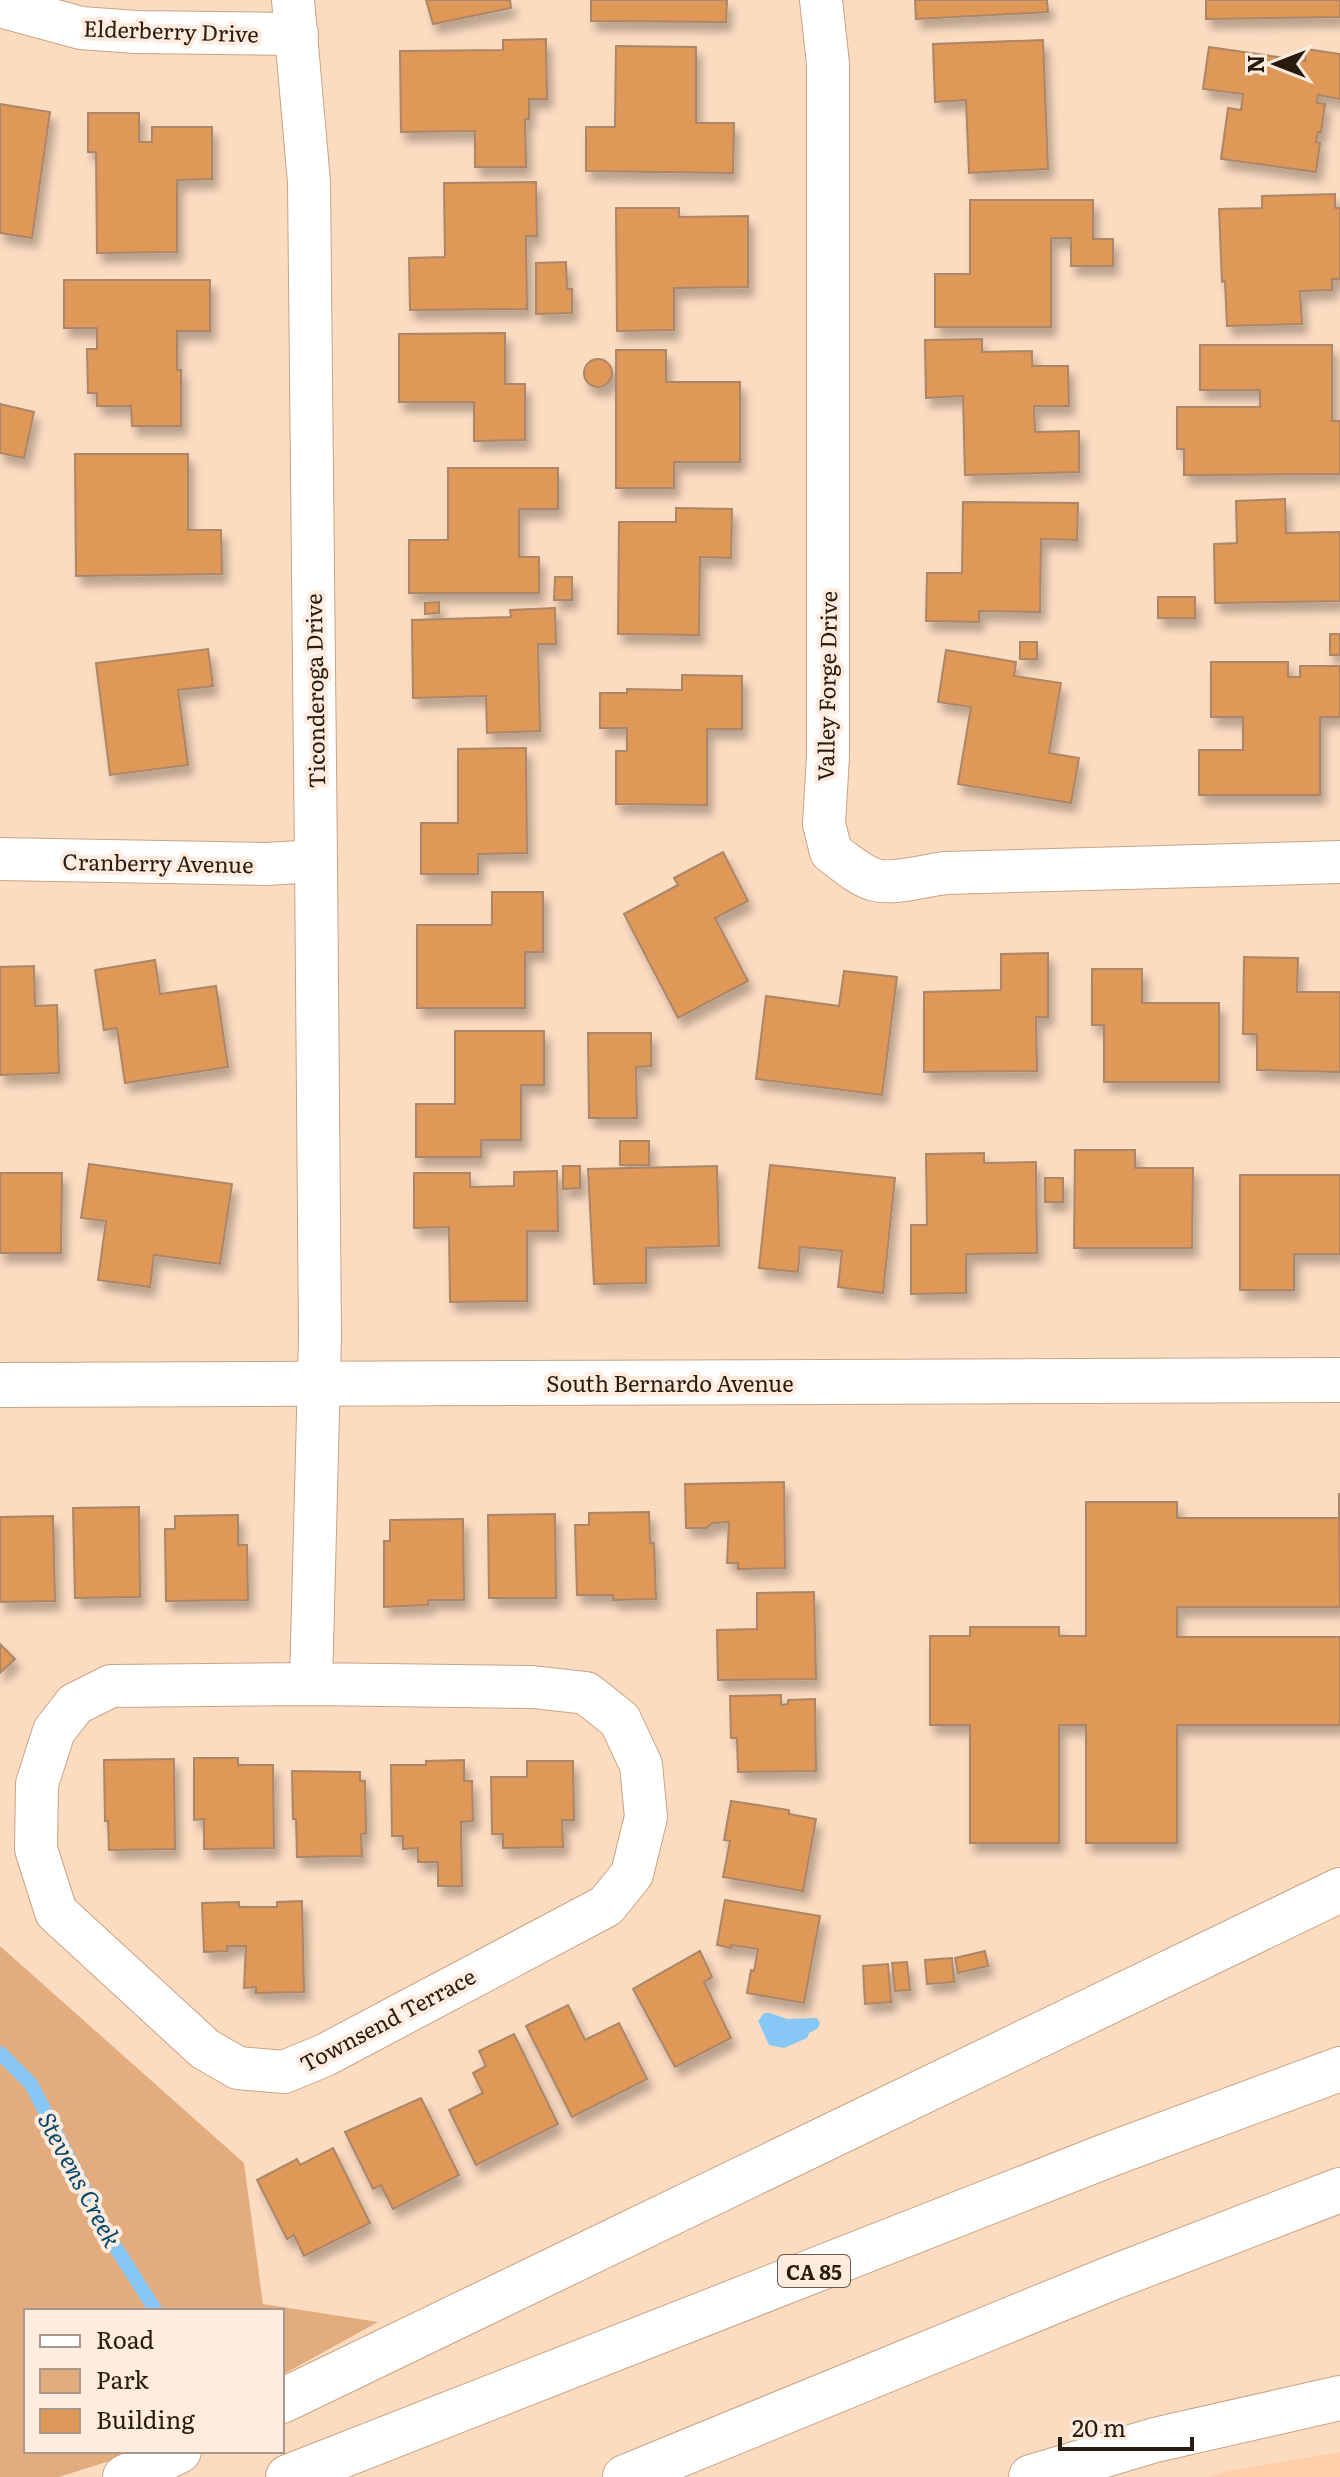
<svg xmlns="http://www.w3.org/2000/svg" width="1340" height="2477" viewBox="0 0 1340 2477" font-family="Literata,serif">
  <style>
    .built { fill: #fecfa9 }
    .green { fill: #e3ac7e }
    .water { fill: #86c7f5 }
    .lines { fill: none; stroke-linecap: round; stroke-linejoin: round }
    .stream { stroke: #86c7f5; stroke-width: 14 }
    .building { fill: #df9859; stroke: #ab8667; stroke-width: 2; filter: url(#shadow) }
    .street-casing { stroke: #c9a383; stroke-width: 44 }
    .secondary-casing { stroke: #c9a383; stroke-width: 46 }
    .highway-casing { stroke: #c9a383; stroke-width: 46 }
    .street { stroke: #fff; stroke-width: 42 }
    .secondary { stroke: #fff; stroke-width: 44 }
    .highway { stroke: #fff; stroke-width: 44 }
    .labels { text-anchor: middle; dominant-baseline: central; stroke-width: 8; stroke-linejoin: round; paint-order: stroke }
    .shield { fill: #fdecdf; stroke: #695a4d; stroke-width: 2 }
    .shield-label { font-size: 20px; font-weight: bold; fill: #291b0e }
    .street-label { font-size: 22px; fill: #291b0e; stroke: #fdecdf }
    .water-label { font-size: 24px; font-style: italic; fill: #04496e; stroke: #fdecdf }
  </style>
  <defs>
    <filter id="shadow"><feDropShadow dx="5" dy="9" stdDeviation="4" flood-color="#0004"/></filter>
  </defs>
  <rect width="100%" height="100%" fill="#fcdcc1"/>
  <!-- built -->
  <path class="built" d="M1340,2452V2477H1206L1227,2471Z"/>
  <!-- green -->
  <path class="green" d="M0,1946L244,2163L263,2304L378,2322L282,2375V2311H26V2451H141L59,2477H0Z"/>
  <!-- water -->
  <path class="water" d="M764,2013H770L787,2019L817,2018L820,2023L818,2028L809,2033L807,2038L784,2048L769,2045L758,2021Z"/>
  <g class="lines">
    <!-- stream -->
    <path class="stream" d="M0,2053L31,2084L109,2237L156,2311"/>
  </g>
  <!-- building -->
  <g class="building">
    <path d="M426,0H510L511,8L433,24Z"/>
    <path d="M591,0H727L726,22L591,21Z"/>
    <path d="M915,0H1047L1048,12L916,19Z"/>
    <path d="M1206,0H1340V17L1206,19Z"/>
    <path d="M546,39L547,99H529V119H525L526,167H475V131L401,132L400,51L503,50V40Z"/>
    <path d="M1043,40L1048,169L969,173L966,100L935,102L933,44Z"/>
    <path d="M616,46L696,47V123H734L733,173L586,171V127H615Z"/>
    <path d="M1209,47L1305,61L1306,49L1340,54V99L1318,95L1317,103L1325,104L1321,132H1318L1316,142L1320,143L1316,172L1221,159L1228,108L1241,110L1243,94L1203,89Z"/>
    <path d="M0,104L50,112L32,238L0,233Z"/>
    <path d="M88,113H139V142H152V127H212V179L177,180V252L97,253L96,152H88Z"/>
    <path d="M536,182L537,236H526L527,309L410,310L409,258L445,257L444,183Z"/>
    <path d="M1335,194V208H1340V279H1332V290L1300,291L1302,324L1227,326L1225,281L1222,282L1219,209L1262,208V196Z"/>
    <path d="M970,200H1093V239H1113V266H1071V238H1051V327H935V274H970Z"/>
    <path d="M616,208H679V217L748,216V287L674,288V330L617,331Z"/>
    <path d="M566,262L567,289H572V313L536,314V263Z"/>
    <path d="M64,280H210V331H177V370H181V426H132L131,406H97V393H88L87,349H97V328H64Z"/>
    <path d="M505,333V384H525V440L474,441V402H399V334Z"/>
    <path d="M982,339V352L1032,351V366H1068L1069,406H1034L1035,432L1079,431V472L965,475L963,396L926,398L925,340Z"/>
    <path d="M1200,345H1332V421H1340V474L1184,475V449H1177V407H1260V390H1200Z"/>
    <path d="M616,350H666V382H740V462H674V488H616Z"/>
    <circle cx="598" cy="373" r="14"/>
    <path d="M0,404L34,412L24,458L0,453Z"/>
    <path d="M75,454H188V530H221L222,574L76,576Z"/>
    <path d="M448,468H558V509H519V557H539V593H409V540H448Z"/>
    <path d="M1285,499L1286,533L1340,532V601L1215,603L1214,544L1237,543L1236,501Z"/>
    <path d="M963,502L1078,503L1077,540L1041,539L1040,612L979,611V622L926,621L927,573H962Z"/>
    <path d="M676,508L732,509L731,558L700,557L699,635L618,634L619,522H676Z"/>
    <path d="M555,577H572V600H554Z"/>
    <rect x="1158" y="597" width="37" height="21"/>
    <path d="M439,602V613L425,614V603Z"/>
    <path d="M555,608L556,644H538L540,731L487,733L486,696L413,698L412,620L511,617L510,610Z"/>
    <rect x="1330" y="634" width="10" height="21"/>
    <rect x="1020" y="642" width="17" height="17"/>
    <path d="M208,649L213,686L178,690L188,765L110,775L96,663Z"/>
    <path d="M946,650L1016,662L1014,676L1061,683L1049,753L1079,758L1071,803L958,784L971,707L938,702Z"/>
    <path d="M1211,662H1288V677H1300V666H1340V717H1320V795H1199V750H1243V717H1211Z"/>
    <path d="M682,675L742,676V729H707V805L616,804V751H627V728H600V693H627V689L682,690Z"/>
    <path d="M526,748L527,853L478,854V874H421V823H458V749Z"/>
    <path d="M723,852L748,901L715,918L748,981L678,1018L624,914L678,885L674,878Z"/>
    <path d="M492,892H543V952H525V1008H417V925H492Z"/>
    <path d="M1048,953V1017H1036L1037,1071L924,1072V992L1001,990V954Z"/>
    <path d="M1244,957L1298,958L1297,992H1340V1072L1257,1070V1034H1243Z"/>
    <path d="M155,960L160,994L216,986L228,1067L125,1083L117,1028L104,1030L95,970Z"/>
    <path d="M34,966L35,1006L57,1005L59,1073L0,1075V967Z"/>
    <path d="M1092,969H1142V1003H1219V1082H1104V1025H1092Z"/>
    <path d="M844,971L897,977L882,1095L756,1079L766,996L839,1006Z"/>
    <path d="M455,1031H544V1085H521V1140H481V1157H416V1104H455Z"/>
    <path d="M588,1033H651V1066L636,1067L637,1118H589Z"/>
    <rect x="620" y="1141" width="29" height="24"/>
    <path d="M1075,1150H1135V1168H1193L1192,1248H1074Z"/>
    <path d="M984,1153V1163L1036,1162L1037,1253L966,1254V1293L911,1294V1225H927L926,1154Z"/>
    <path d="M89,1164L232,1184L220,1264L154,1255L150,1287L98,1280L106,1221L81,1218Z"/>
    <path d="M770,1165L895,1178L883,1293L838,1287L842,1251L800,1247L798,1272L759,1268Z"/>
    <path d="M563,1166H580V1188L563,1189Z"/>
    <path d="M717,1166L719,1246L646,1248V1283L594,1284L588,1169Z"/>
    <path d="M557,1171L558,1231H527V1301L450,1302L449,1227L414,1228V1173H470V1187L514,1186V1172Z"/>
    <path d="M0,1173H62L61,1253H0Z"/>
    <path d="M1240,1175H1340V1254H1294V1290H1240Z"/>
    <rect x="1045" y="1178" width="18" height="24"/>
    <path d="M784,1482L785,1568L738,1569V1563H727L729,1522L712,1523L707,1528H686L685,1484Z"/>
    <path d="M1339,1493L1340,1607H1177V1637H1340V1725H1177V1843H1086V1725H1059V1843H970V1725H930V1636H970V1627H1059V1636H1086V1502H1177V1518H1339Z"/>
    <path d="M139,1507L140,1597L75,1598L73,1508Z"/>
    <path d="M649,1512L650,1543H654L656,1599L613,1600V1595H577L575,1525H589V1513Z"/>
    <path d="M555,1514L556,1598H489L488,1515Z"/>
    <path d="M238,1515V1545H247L248,1600L166,1601L165,1529H175V1516Z"/>
    <path d="M53,1516L55,1601L0,1602V1517Z"/>
    <path d="M463,1519L464,1600H428V1605L384,1607V1541H390V1520Z"/>
    <path d="M814,1592L816,1679L718,1680L717,1630L757,1629V1593Z"/>
    <path d="M0,1644L15,1659L0,1673Z"/>
    <path d="M781,1695V1705L788,1704V1700L815,1699L816,1771L738,1772L737,1738H731L730,1696Z"/>
    <path d="M194,1758H238V1765H273L274,1848L204,1849V1819L194,1820Z"/>
    <path d="M174,1759L175,1849L109,1850L108,1821H105L104,1760Z"/>
    <path d="M464,1760V1781H472L473,1821L461,1822L462,1886H438V1862H418V1848L403,1849V1836H392L391,1765H426V1761Z"/>
    <path d="M527,1761H573L574,1820H562L563,1847L503,1848V1834H492L491,1777H527Z"/>
    <path d="M292,1771L360,1772V1781H365L366,1833L361,1834L362,1856L297,1857L296,1819H293Z"/>
    <path d="M731,1801L789,1810V1814L816,1819L803,1891L723,1877L730,1841L724,1840Z"/>
    <path d="M725,1900L820,1916L804,2003L747,1993L751,1970L754,1971L758,1949L731,1945V1948L717,1945Z"/>
    <path d="M302,1901L304,1992L256,1993V1987L244,1988L246,1946H227V1951L204,1952L202,1903L239,1902V1907H277V1902Z"/>
    <path d="M700,1951L712,1977L704,1982L731,2038L675,2067L633,1989Z"/>
    <path d="M985,1951L988,1966L958,1973L955,1958Z"/>
    <path d="M952,1958L954,1982L927,1984L925,1960Z"/>
    <path d="M907,1962L910,1990L895,1991L892,1963Z"/>
    <path d="M888,1964L891,2002L865,2004L863,1966Z"/>
    <path d="M568,2005L585,2040L619,2023L647,2079L572,2117L526,2026Z"/>
    <path d="M514,2034L558,2124L476,2165L449,2110L483,2093L473,2073L486,2066L479,2051Z"/>
    <path d="M421,2098L459,2175L393,2209L381,2185L373,2189L345,2132Z"/>
    <path d="M333,2148L370,2223L304,2256L294,2235L287,2239L257,2180L297,2159L300,2165Z"/>
  </g>
  <g class="lines">
    <defs>
      <g id="street">
        <path d="M293,0L309,182L316,861L320,1337L311,1684L111,1686L75,1704L54,1731L37,1784L36,1849L56,1912L205,2049L238,2068L284,2072L325,2055L606,1906L632,1874L646,1817L641,1765L620,1720L586,1693L533,1687L311,1684"/>
        <path d="M821,0L828,64V756L824,824L831,852C844,861 858,875 875,880C893,885 926,875 946,873L1340,862"/>
        <path d="M0,6L81,28L136,32L297,34"/>
        <path d="M0,859L266,864L316,861"/>
      </g>
      <path id="secondary" d="M0,1385L1340,1380"/>
      <g id="highway">
        <path d="M282,2401L1340,1890"/>
        <path d="M125,2477L179,2451"/>
        <path d="M288,2477L1111,2154L1340,2069"/>
        <path d="M625,2477L1114,2277L1340,2190"/>
        <path d="M1031,2477L1155,2440L1340,2398"/>
      </g>
    </defs>
    <!-- street casing -->
    <use href="#street" class="street-casing"/>
    <!-- secondary casing -->
    <use href="#secondary" class="secondary-casing"/>
    <!-- highway casing -->
    <use href="#highway" class="highway-casing"/>
    <!-- street -->
    <use href="#street" class="street"/>
    <!-- secondary -->
    <use href="#secondary" class="secondary"/>
    <!-- highway -->
    <use href="#highway" class="highway"/>
  </g>
  <g class="labels">
    <!-- shield labels -->
    <rect class="shield" x="778" y="2255" width="72" height="32" rx="6"/>
    <g class="shield-label">
      <text x="814" y="2271">CA 85</text>
    </g>
    <!-- street labels -->
    <g class="street-label">
      <text transform="translate(171 30) rotate(2)">Elderberry Drive</text>
      <text transform="translate(826 686) rotate(-89)">Valley Forge Drive</text>
      <text transform="translate(314 691) rotate(-91)">Ticonderoga Drive</text>
      <text transform="translate(158 862) rotate(1)">Cranberry Avenue</text>
      <text x="670" y="1382">South Bernardo Avenue</text>
      <text transform="translate(387 2019) rotate(-28)">Townsend Terrace</text>
    </g>
    <!-- water labels -->
    <g class="water-label">
      <text transform="translate(81 2179) rotate(62)">Stevens Creek</text>
    </g>
  </g>
  <!-- legend -->
  <rect x="24" y="2309" width="260" height="144" fill="#fdecdf" stroke="#a8988b" stroke-width="2"/>
  <rect x="40" y="2335" width="40" height="12" fill="#ffffff" stroke="#a8988b" stroke-width="2"/>
  <text x="96" y="2349" font-size="24" fill="#291b0e">Road</text>
  <rect x="40" y="2369" width="40" height="24" fill="#e3ac7e" stroke="#a8988b" stroke-width="2"/>
  <text x="96" y="2389" font-size="24" fill="#291b0e">Park</text>
  <rect x="40" y="2409" width="40" height="24" fill="#df9859" stroke="#a8988b" stroke-width="2"/>
  <text x="96" y="2429" font-size="24" fill="#291b0e">Building</text>
  <!-- north arrow -->
  <g transform="translate(1276 64) rotate(270)" stroke="#fdecdf" stroke-width="6" paint-order="stroke">
  <path d="M0-6L14 30L0 20L-14 30Z" fill="#291b0e"/>
  <text y="-12" font-size="22" font-weight="bold" text-anchor="middle" fill="#291b0e">N</text>
  </g>
  <!-- scale -->
  <path d="M1060 2437v12h132v-12" fill="none" stroke="#291b0e" stroke-width="4"/>
  <text x="1072" y="2437" font-size="24" fill="#291b0e" stroke="#fdecdf" stroke-width="6" paint-order="stroke">20 m</text>
</svg>
